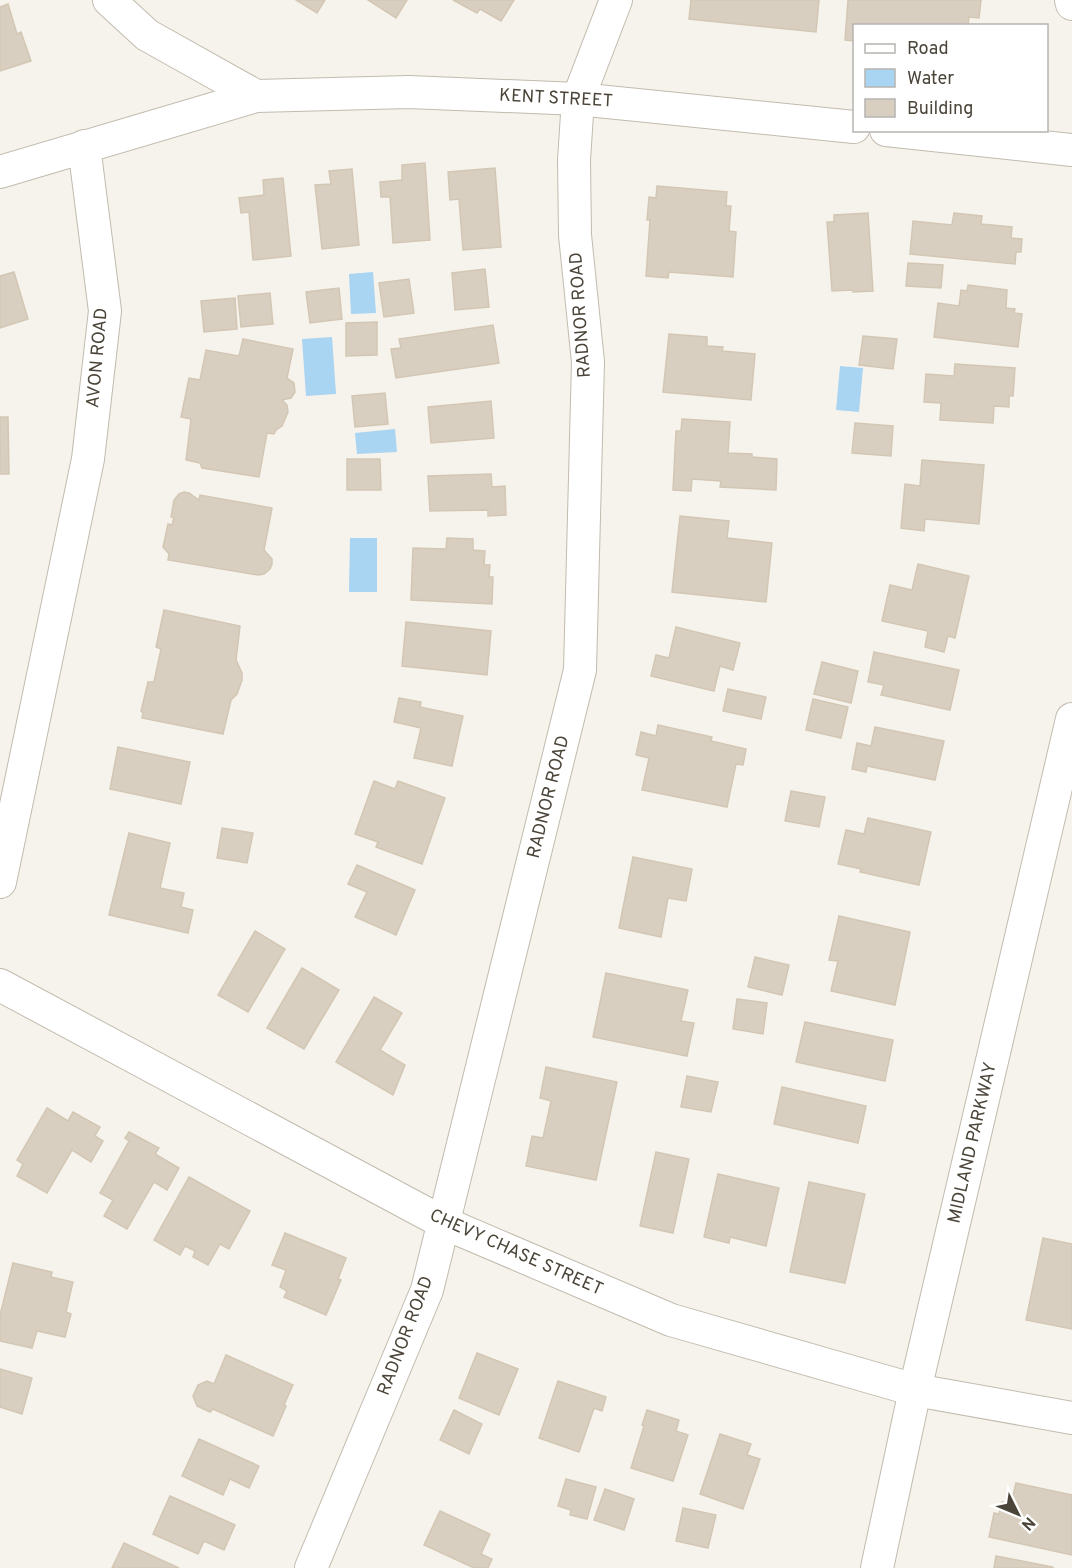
<svg xmlns="http://www.w3.org/2000/svg" width="1072" height="1568" viewBox="0 0 1072 1568" font-family="Overpass,sans-serif">
  <style>
    .water { fill: #a9d4f2 }
    .building { fill: #d8cfc1; stroke: #d3c7b4; stroke-width: 1.5 }
    .lines { fill: none; stroke-linecap: round; stroke-linejoin: round }
    .street-casing { stroke: #c2bbae; stroke-width: 34 }
    .street { stroke: #fff; stroke-width: 32 }
    .labels { text-anchor: middle; dominant-baseline: central; stroke-width: 4.5; stroke-linejoin: round; paint-order: stroke }
    .street-label { font-size: 18px; fill: #4b4439; stroke: #fff }
  </style>
  <rect width="100%" height="100%" fill="#f6f3ec"/>
  <!-- water -->
  <g class="water">
    <path d="M373,272L376,313L351,314L349,274Z"/>
    <path d="M332,337L336,394L306,396L302,339Z"/>
    <path d="M840,366L863,368L859,412L836,410Z"/>
    <path d="M395,429L397,452L357,454L355,433Z"/>
    <path d="M350,538H377V592H349Z"/>
  </g>
  <!-- building -->
  <g class="building">
    <path d="M296,0H325L317,13Z"/>
    <path d="M368,0H407L396,18Z"/>
    <path d="M453,0H514L501,21L480,9L477,13Z"/>
    <path d="M691,0H819L816,32L689,19Z"/>
    <path d="M848,0H981L979,18L969,17L968,26H854V41L845,40Z"/>
    <path d="M8,4L17,34L21,32L31,61L0,71V7Z"/>
    <path d="M425,163L430,240L393,243L390,197H381L380,182L402,180V165Z"/>
    <path d="M495,168L501,247L463,250L459,199L450,200L448,172Z"/>
    <path d="M352,169L359,245L322,249L315,185L331,184L329,171Z"/>
    <path d="M283,178L291,256L253,260L249,212L241,213L239,198L264,195L263,180Z"/>
    <path d="M657,186L727,192L726,206H731L729,231L736,232L733,277L669,272L668,278L646,276L650,220H647L649,197L656,198Z"/>
    <path d="M868,213L873,291L853,292V290L832,291L827,222H834V215Z"/>
    <path d="M954,213L982,216L981,224L1012,227L1011,238L1022,239L1021,252H1016L1015,264L910,254L913,221L952,225Z"/>
    <path d="M908,263L943,265L941,288L906,286Z"/>
    <path d="M485,269L489,307L455,310L452,273Z"/>
    <path d="M14,272L28,319L0,328V276Z"/>
    <path d="M409,279L414,313L384,317L379,283Z"/>
    <path d="M968,285L1007,290L1006,308L1015,309L1014,313L1022,314L1018,347L934,337L938,303L959,306L961,290L967,291Z"/>
    <path d="M339,288L342,319L310,323L306,292Z"/>
    <path d="M270,293L273,324L241,327L238,296Z"/>
    <path d="M235,298L237,329L204,332L201,301Z"/>
    <path d="M377,322V355L346,356V323Z"/>
    <path d="M493,325L499,363L396,378L391,349L401,348L399,339Z"/>
    <path d="M669,334L707,337V346L723,347L722,351L755,354L751,400L663,392Z"/>
    <path d="M863,336L897,339L893,369L859,365Z"/>
    <path d="M243,339L293,349L287,378L294,383L295,392L291,398L282,400L287,405L288,412L282,426L276,430L274,434L267,433L259,477L202,468L200,463L186,460L191,419L181,417L189,378L200,380L206,350L239,356Z"/>
    <path d="M955,364L1015,368L1013,396H1009V407L994,406L993,423L940,420L941,403L924,402L926,374L954,376Z"/>
    <path d="M385,393L388,424L355,427L352,396Z"/>
    <path d="M491,401L494,438L431,443L428,407Z"/>
    <path d="M0,417H8L9,474H0Z"/>
    <path d="M682,419L730,422L728,453L752,454V457L777,459L776,490L720,487L721,481L692,479L691,491L673,490L676,431H681Z"/>
    <path d="M855,423L893,426L891,456L852,453Z"/>
    <path d="M347,459H380L381,490H347Z"/>
    <path d="M922,460L984,465L979,524L925,519L924,531L901,528L905,484L920,486Z"/>
    <path d="M491,474L492,487L505,486L506,515L488,516V510L430,511L428,476Z"/>
    <path d="M184,492L189,493L199,500L200,495L272,508L264,550L272,559V564L270,569L264,574L258,575L168,560L169,554L163,547L168,524L172,525L174,517H171L174,500L179,494Z"/>
    <path d="M680,516L729,521L727,538L772,543L766,602L672,592Z"/>
    <path d="M447,538L473,539V550L485,551L484,565H490L489,577H493L492,604L411,600L413,548L446,549Z"/>
    <path d="M918,564L969,576L955,638L948,636L944,652L925,647L928,631L882,621L890,585L912,590Z"/>
    <path d="M164,610L240,626L236,660L242,673V680L237,694L231,700L223,734L142,718L143,713L141,711L148,682H154L161,649L156,647Z"/>
    <path d="M406,622L491,631L487,675L402,666Z"/>
    <path d="M676,627L740,643L733,670L720,666L714,691L651,676L656,655L669,658Z"/>
    <path d="M874,652L959,670L950,710L881,695L884,685L868,682Z"/>
    <path d="M822,662L858,671L851,703L814,694Z"/>
    <path d="M728,689L766,697L761,719L723,711Z"/>
    <path d="M399,698L421,702L420,707L463,716L452,766L414,758L421,728L394,722Z"/>
    <path d="M813,699L848,707L841,738L806,730Z"/>
    <path d="M658,725L712,737L711,741L746,749L743,765L736,764L727,807L642,790L649,758L636,755L641,732L656,736Z"/>
    <path d="M875,727L944,741L935,780L867,766L866,772L852,769L857,743L871,746Z"/>
    <path d="M118,747L190,762L181,804L110,789Z"/>
    <path d="M374,781L395,789L398,781L445,798L422,864L376,847L378,842L355,834Z"/>
    <path d="M791,791L825,797L819,827L785,821Z"/>
    <path d="M868,818L931,832L919,885L860,872L861,869L838,864L846,830L864,834Z"/>
    <path d="M222,828L253,833L247,863L217,858Z"/>
    <path d="M129,833L170,843L160,888L184,893L181,907L193,910L188,933L109,915Z"/>
    <path d="M633,857L692,869L686,901L668,898L661,937L619,928Z"/>
    <path d="M357,865L415,890L396,935L355,917L367,892L348,884Z"/>
    <path d="M839,916L910,932L895,1005L831,991L838,961L829,960Z"/>
    <path d="M255,931L285,949L248,1012L218,995Z"/>
    <path d="M755,957L789,965L782,995L748,987Z"/>
    <path d="M302,968L339,990L304,1049L267,1028Z"/>
    <path d="M606,973L688,990L681,1021L694,1023L687,1056L593,1037Z"/>
    <path d="M374,997L402,1013L380,1050L405,1065L393,1095L336,1062Z"/>
    <path d="M737,999L767,1003L763,1034L733,1029Z"/>
    <path d="M805,1022L893,1040L885,1081L796,1062Z"/>
    <path d="M546,1067L617,1082L596,1180L526,1166L532,1136L543,1138L551,1101L540,1098Z"/>
    <path d="M687,1076L718,1082L711,1112L681,1107Z"/>
    <path d="M782,1087L866,1106L858,1143L774,1124Z"/>
    <path d="M47,1108L68,1121L73,1112L100,1127L95,1136L103,1141L91,1162L72,1150L47,1193L17,1176L23,1164L17,1160Z"/>
    <path d="M129,1132L159,1148L155,1154L179,1168L167,1190L154,1182L127,1229L104,1216L113,1200L100,1193L129,1141L125,1138Z"/>
    <path d="M656,1152L689,1159L673,1233L640,1226Z"/>
    <path d="M718,1174L779,1188L766,1246L730,1237L729,1243L704,1237Z"/>
    <path d="M189,1177L250,1211L229,1249L220,1244L208,1265L193,1257L195,1251L185,1246L180,1255L154,1240Z"/>
    <path d="M809,1182L865,1194L845,1283L790,1272Z"/>
    <path d="M285,1233L346,1258L338,1279L341,1280L326,1315L284,1297L287,1291L280,1287L286,1270L272,1265Z"/>
    <path d="M1043,1238L1072,1244V1329L1026,1320Z"/>
    <path d="M13,1263L52,1272L51,1277L73,1282L66,1312L71,1314L65,1337L37,1331L32,1348L0,1341V1315Z"/>
    <path d="M477,1353L518,1369L499,1415L459,1398Z"/>
    <path d="M226,1355L293,1385L284,1405L286,1406L273,1436L213,1409L210,1412L197,1406L193,1396L198,1385L207,1381L214,1384Z"/>
    <path d="M0,1369L32,1378L22,1414L0,1407Z"/>
    <path d="M558,1381L606,1397L602,1411L594,1408L579,1452L539,1438Z"/>
    <path d="M454,1410L482,1424L469,1454L440,1440Z"/>
    <path d="M647,1410L679,1420L676,1431L688,1435L673,1481L631,1468L644,1426L642,1425Z"/>
    <path d="M720,1434L751,1444L747,1455L760,1459L743,1509L700,1494Z"/>
    <path d="M199,1439L259,1466L249,1488L230,1479L223,1495L182,1476Z"/>
    <path d="M566,1479L596,1487L587,1519L570,1515L571,1510L558,1506Z"/>
    <path d="M1016,1483L1072,1495V1555L989,1537L994,1513L999,1514L1002,1502L1011,1504Z"/>
    <path d="M605,1489L634,1499L624,1530L594,1520Z"/>
    <path d="M170,1496L235,1525L224,1550L204,1541L198,1554L153,1534Z"/>
    <path d="M683,1508L716,1515L708,1548L676,1541Z"/>
    <path d="M440,1511L490,1534L481,1554L492,1559L488,1568H474L424,1545Z"/>
    <path d="M124,1543L179,1568H112Z"/>
    <path d="M996,1556L1053,1567V1568H994Z"/>
  </g>
  <g class="lines">
    <defs>
      <g id="street">
        <path d="M109,0L147,35L256,96"/>
        <path d="M1071,0L1072,4"/>
        <path d="M886,130L1072,150"/>
        <path d="M0,172L256,96L409,92L578,99L854,127"/>
        <path d="M0,882L88,459L105,311L84,146"/>
        <path d="M0,985L444,1223L671,1320L915,1390L1072,1418"/>
        <path d="M311,1568L427,1290L580,670L588,362L575,235L574,160L578,99L616,0"/>
        <path d="M877,1568L915,1390L1072,719"/>
      </g>
    </defs>
    <!-- street casing -->
    <use href="#street" class="street-casing"/>
    <!-- street -->
    <use href="#street" class="street"/>
  </g>
  <g class="labels">
    <!-- street labels -->
    <g class="street-label">
      <text transform="translate(556 99) rotate(3)">KENT STREET</text>
      <text transform="translate(581 315) rotate(-94)">RADNOR ROAD</text>
      <text transform="translate(98 358) rotate(-85)">AVON ROAD</text>
      <text transform="translate(549 797) rotate(-76)">RADNOR ROAD</text>
      <text transform="translate(973 1143) rotate(-77)">MIDLAND PARKWAY</text>
      <text transform="translate(516 1253) rotate(24)">CHEVY CHASE STREET</text>
      <text transform="translate(406 1336) rotate(-69)">RADNOR ROAD</text>
    </g>
  </g>
  <!-- legend -->
  <rect x="853" y="24" width="195" height="108" fill="#ffffff" stroke="#b7b4b0" stroke-width="1.5"/>
  <rect x="865" y="44" width="30" height="9" fill="#ffffff" stroke="#b7b4b0" stroke-width="1.5"/>
  <text x="907" y="54" font-size="18" fill="#4b4439">Road</text>
  <rect x="865" y="69" width="30" height="18" fill="#a9d4f2" stroke="#b7b4b0" stroke-width="1.5"/>
  <text x="907" y="84" font-size="18" fill="#4b4439">Water</text>
  <rect x="865" y="99" width="30" height="18" fill="#d8cfc1" stroke="#b7b4b0" stroke-width="1.5"/>
  <text x="907" y="114" font-size="18" fill="#4b4439">Building</text>
  <!-- north arrow -->
  <g transform="translate(1018 1514) rotate(133)" stroke="#ffffff" stroke-width="4.5" paint-order="stroke">
  <path d="M0-4.5L10 22L0 15L-10 22Z" fill="#4b4439"/>
  <text y="-9" font-size="16" font-weight="bold" text-anchor="middle" fill="#4b4439">N</text>
  </g>
</svg>
